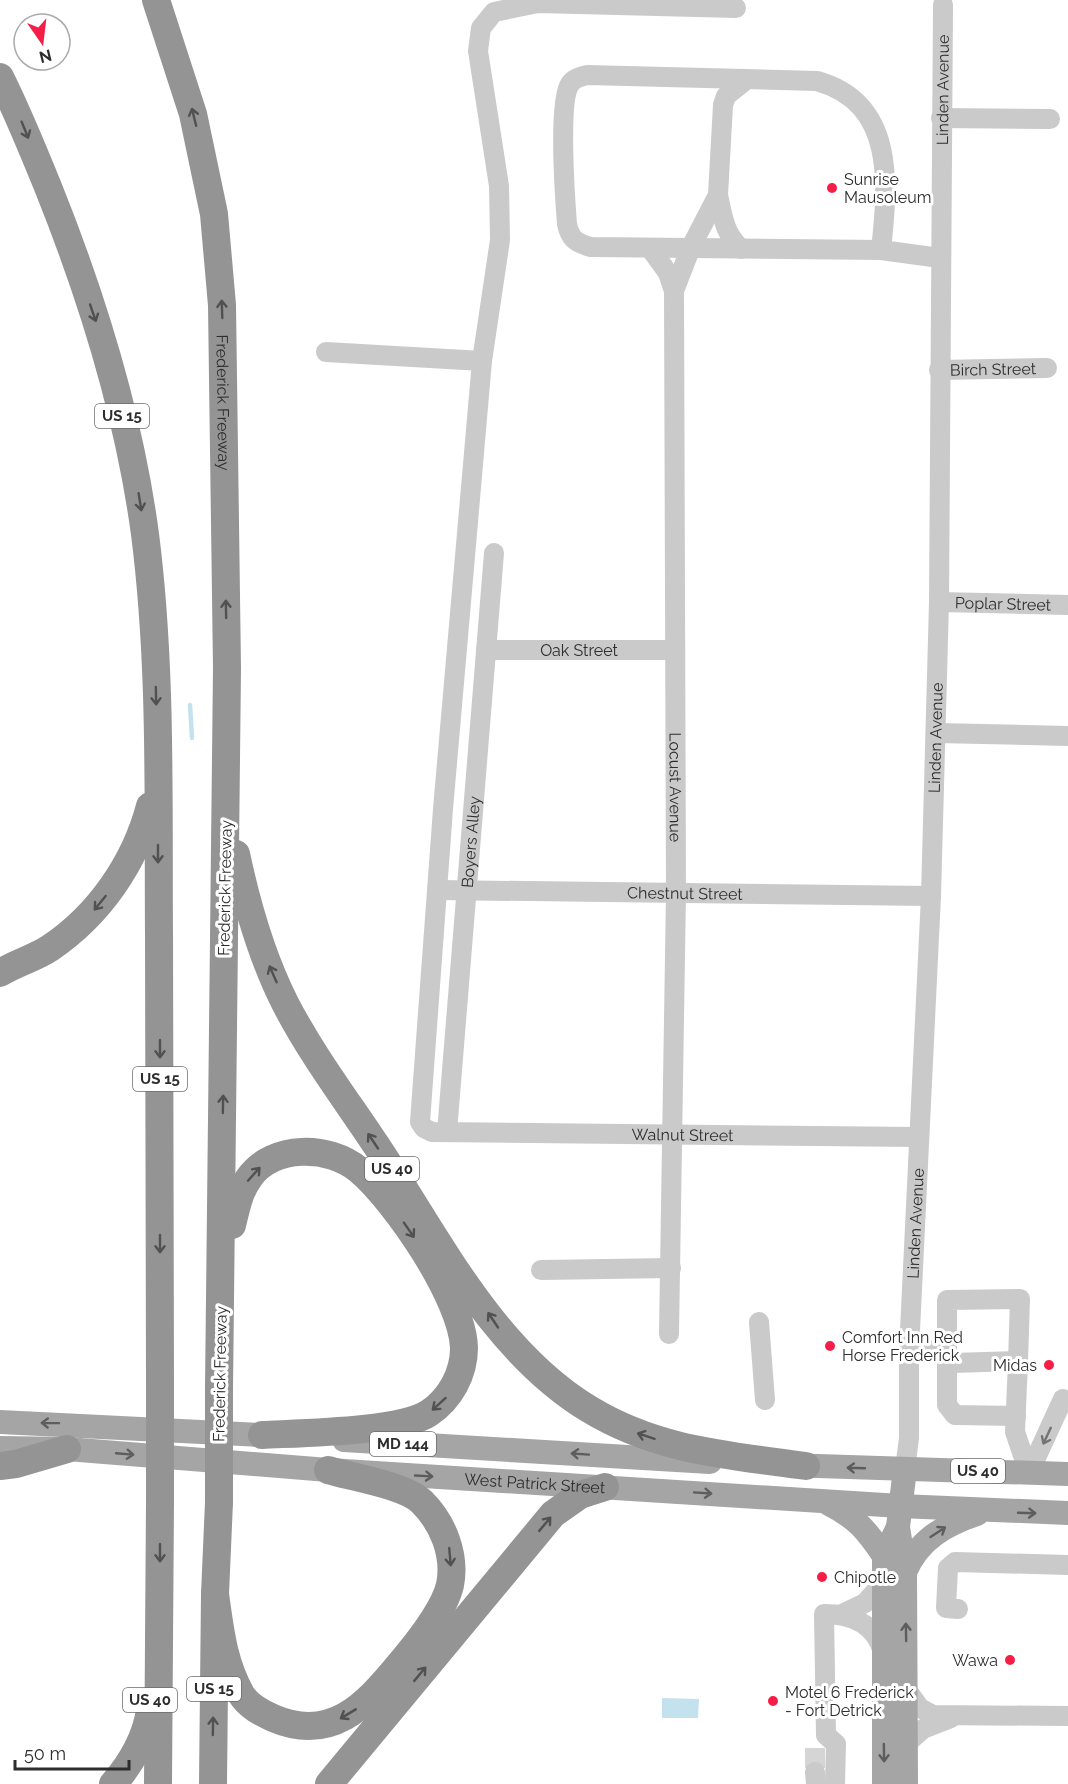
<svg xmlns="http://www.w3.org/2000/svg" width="1068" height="1784" viewBox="0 0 1068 1784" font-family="Raleway,sans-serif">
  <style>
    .water { fill: #c3e2ee }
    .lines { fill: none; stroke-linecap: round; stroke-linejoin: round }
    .stream { stroke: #c3e2ee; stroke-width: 4.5 }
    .minor-tunnel { stroke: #d5d5d5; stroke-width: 20; stroke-dasharray: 20 10; stroke-linecap: butt }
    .minor { stroke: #cacaca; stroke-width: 20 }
    .major { stroke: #a5a5a5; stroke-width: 24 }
    .highway { stroke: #949494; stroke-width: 28 }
    .highway-bridge { stroke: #949494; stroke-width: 28 }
    .oneway { stroke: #515151 }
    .oneway2 { stroke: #5d5d5d }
    .oneway3 { stroke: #747474 }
    .poi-dot { fill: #f61e46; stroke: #fff; stroke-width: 2 }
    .labels { text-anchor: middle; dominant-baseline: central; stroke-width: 6; stroke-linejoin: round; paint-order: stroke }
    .shield { fill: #fff; stroke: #6c6c6c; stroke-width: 1.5 }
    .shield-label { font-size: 15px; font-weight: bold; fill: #2d2d2d }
    .street-label { font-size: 16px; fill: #2d2d2d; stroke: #fff }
    .poi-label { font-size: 16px; fill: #2d2d2d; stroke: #fff; text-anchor: start }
  </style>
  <rect width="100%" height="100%" fill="#fff"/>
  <!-- water -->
  <path class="water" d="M662,1698L699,1699L698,1718H662Z"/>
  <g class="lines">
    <!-- stream -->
    <path class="stream" d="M190,705L192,738"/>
    <!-- minor-tunnel -->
    <path class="minor-tunnel" d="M815,1748V1772"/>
    <!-- minor -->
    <g class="minor">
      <path id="s1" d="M736,8L538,3L494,12L481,28L478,51L499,186L500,240L482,361L443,809L420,1122L424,1128L432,1132L919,1137"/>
      <path d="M941,118L1050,119"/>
      <path d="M718,195C723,217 724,233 741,249"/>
      <path id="s2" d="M650,248L668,273L674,291L676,893L669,1334"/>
      <path d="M881,250C888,185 896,103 817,81L587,75C580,77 574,78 570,84C558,101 565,198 567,224C570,239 576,243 591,247L881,250L940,258"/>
      <path d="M674,291L691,247L718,195L723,105L726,96L746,80"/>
      <path d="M326,352L482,361"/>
      <path id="s3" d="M939,370L1047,368"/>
      <path id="s4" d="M939,602L1068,605"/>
      <path id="s5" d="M486,650H674"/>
      <path d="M936,733L1068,736"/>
      <path id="s6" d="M437,890L931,896"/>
      <path id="s7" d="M447,1132L494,553"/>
      <path d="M541,1270L671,1268"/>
      <path d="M759,1322L765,1400"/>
      <path d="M909,1351L940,1350L952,1363L1018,1361L1015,1432L1029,1473"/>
      <path d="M1016,1416L955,1415L947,1405V1300L1020,1299L1018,1361"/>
      <path id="s8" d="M905,1469L909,1438V1351L931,896L939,602L943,5"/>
      <path d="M1029,1473L1063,1399"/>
      <path d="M958,1609L946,1608L948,1568L955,1562L1068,1565"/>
      <path d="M842,1614L865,1603L884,1582"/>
      <path d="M907,1690L920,1708L933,1715L1068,1716"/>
      <path d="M907,1743L923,1729L951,1718"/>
      <path d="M815,1772L816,1784"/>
      <path d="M835,1784L836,1744L826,1735L824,1614C851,1614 875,1623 883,1652"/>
    </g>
    <!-- major -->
    <g class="major">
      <path d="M0,1422L279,1436"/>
      <path d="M344,1440L710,1462"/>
      <path id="s9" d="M0,1448L67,1449L328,1470L900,1506L1068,1513"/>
      <path d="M787,1465L1068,1474"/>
      <path d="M905,1469L898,1527L905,1572L906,1784"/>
      <path d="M829,1504C857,1518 867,1531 884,1556"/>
      <path d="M905,1572C919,1539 945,1525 977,1514"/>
      <path d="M884,1784V1556L898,1527"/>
    </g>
    <!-- highway -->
    <g class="highway">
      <path id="s10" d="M156,0L193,114L214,214L222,305L227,668L219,1389"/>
      <path d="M0,77C18,113 33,150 48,187C93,299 129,415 145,534C162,667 158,802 159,935C160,1084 160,1233 160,1383"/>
      <path d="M236,854C247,906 262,958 286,1005C313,1057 350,1105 382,1154C440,1243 495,1352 589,1409C658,1451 728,1455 806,1466"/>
      <path d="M0,973C16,963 35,958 50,948C99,915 135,863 150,806"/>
      <path d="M232,1225C236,1209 239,1192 249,1178C273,1144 329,1145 359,1170C396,1201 463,1300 464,1348C464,1374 450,1399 429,1413C401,1432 299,1433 262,1435"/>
      <path d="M0,1466L16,1464L67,1449"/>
      <path d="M215,1594C220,1629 223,1662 241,1694C248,1706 262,1713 273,1718C331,1743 365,1706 399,1665C416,1645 444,1611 450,1585C456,1555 443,1523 422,1502C405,1485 351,1477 328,1470"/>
      <path d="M113,1784C131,1764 147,1736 150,1709"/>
      <path d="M158,1784L160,1501"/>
      <path d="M213,1784L215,1594L219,1502"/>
      <path d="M329,1784L553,1514L580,1495L605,1487"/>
    </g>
    <!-- highway-bridge -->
    <g class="highway-bridge">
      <path d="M160,1383V1501"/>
      <path d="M219,1389V1502"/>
    </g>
  </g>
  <!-- one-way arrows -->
  <defs><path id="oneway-shaft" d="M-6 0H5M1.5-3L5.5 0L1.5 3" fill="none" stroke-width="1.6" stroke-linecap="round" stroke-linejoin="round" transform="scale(1.5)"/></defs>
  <g class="oneway">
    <use href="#oneway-shaft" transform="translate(194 117) rotate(-104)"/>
    <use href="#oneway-shaft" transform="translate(25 130) rotate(68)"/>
    <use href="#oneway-shaft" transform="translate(222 309) rotate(-92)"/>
    <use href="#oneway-shaft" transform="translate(93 313) rotate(71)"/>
    <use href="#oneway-shaft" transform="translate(140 502) rotate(81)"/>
    <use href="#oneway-shaft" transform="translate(226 609) rotate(-91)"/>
    <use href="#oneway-shaft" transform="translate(156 696) rotate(89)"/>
    <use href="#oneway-shaft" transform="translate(158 854) rotate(90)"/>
    <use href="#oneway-shaft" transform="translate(100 903) rotate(129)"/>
    <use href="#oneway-shaft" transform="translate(273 974) rotate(-114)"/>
    <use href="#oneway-shaft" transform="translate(160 1049) rotate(90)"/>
    <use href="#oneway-shaft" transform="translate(223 1104) rotate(-89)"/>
    <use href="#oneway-shaft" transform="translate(373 1141) rotate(-124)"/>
    <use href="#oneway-shaft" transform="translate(254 1174) rotate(-48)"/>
    <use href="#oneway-shaft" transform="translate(409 1230) rotate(55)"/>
    <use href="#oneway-shaft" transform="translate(160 1244) rotate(90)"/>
    <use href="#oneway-shaft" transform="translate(493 1320) rotate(-124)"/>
    <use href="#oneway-shaft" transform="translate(439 1404) rotate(138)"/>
    <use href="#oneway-shaft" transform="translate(646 1436) rotate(-162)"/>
    <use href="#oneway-shaft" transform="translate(545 1524) rotate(-50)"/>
    <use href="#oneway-shaft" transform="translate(160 1553) rotate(90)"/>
    <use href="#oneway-shaft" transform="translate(450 1557) rotate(85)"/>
    <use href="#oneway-shaft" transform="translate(420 1674) rotate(-50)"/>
    <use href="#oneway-shaft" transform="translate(348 1714) rotate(149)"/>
    <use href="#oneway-shaft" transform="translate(213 1726) rotate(-89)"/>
  </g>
  <g class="oneway2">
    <use href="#oneway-shaft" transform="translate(50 1423) rotate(-179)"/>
    <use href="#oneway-shaft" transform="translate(125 1454) rotate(5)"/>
    <use href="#oneway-shaft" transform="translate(580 1454) rotate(-176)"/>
    <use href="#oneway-shaft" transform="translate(856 1468) rotate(-178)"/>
    <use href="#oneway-shaft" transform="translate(424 1476) rotate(3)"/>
    <use href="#oneway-shaft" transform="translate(703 1493) rotate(4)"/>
    <use href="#oneway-shaft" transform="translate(1027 1513) rotate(2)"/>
    <use href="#oneway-shaft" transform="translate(938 1532) rotate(-33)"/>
    <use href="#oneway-shaft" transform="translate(906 1632) rotate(-91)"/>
    <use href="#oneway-shaft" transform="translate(884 1753) rotate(89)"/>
  </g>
  <use class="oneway3" href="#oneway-shaft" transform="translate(1047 1436) rotate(115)"/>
  <!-- markers -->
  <g class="poi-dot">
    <circle cx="832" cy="188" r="6"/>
    <circle cx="830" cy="1346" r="6"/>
    <circle cx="1049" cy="1365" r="6"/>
    <circle cx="822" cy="1577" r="6"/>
    <circle cx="1010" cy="1660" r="6"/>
    <circle cx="773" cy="1701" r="6"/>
  </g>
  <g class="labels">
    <!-- shield labels -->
    <g class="shield">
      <rect x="95" y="404" width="54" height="24" rx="4.5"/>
      <rect x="133" y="1067" width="54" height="24" rx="4.5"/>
      <rect x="365" y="1157" width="54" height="24" rx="4.5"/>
      <rect x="370" y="1432" width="66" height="24" rx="4.5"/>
      <rect x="951" y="1459" width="54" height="24" rx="4.5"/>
      <rect x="187" y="1677" width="54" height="24" rx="4.5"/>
      <rect x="123" y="1688" width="54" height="24" rx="4.5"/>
    </g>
    <g class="shield-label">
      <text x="122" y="416">US 15</text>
      <text x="160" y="1079">US 15</text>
      <text x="392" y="1169">US 40</text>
      <text x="403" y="1444">MD 144</text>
      <text x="978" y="1471">US 40</text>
      <text x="214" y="1689">US 15</text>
      <text x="150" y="1700">US 40</text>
    </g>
    <!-- street labels -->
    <g class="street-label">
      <text stroke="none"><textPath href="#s8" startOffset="1380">Linden Avenue</textPath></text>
      <text stroke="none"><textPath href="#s3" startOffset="54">Birch Street</textPath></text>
      <text stroke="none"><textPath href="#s10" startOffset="411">Frederick Freeway</textPath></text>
      <text stroke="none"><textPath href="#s4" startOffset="64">Poplar Street</textPath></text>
      <text stroke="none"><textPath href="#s5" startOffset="93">Oak Street</textPath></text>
      <text stroke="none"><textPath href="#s8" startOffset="732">Linden Avenue</textPath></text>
      <text stroke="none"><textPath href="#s2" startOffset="546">Locust Avenue</textPath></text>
      <text stroke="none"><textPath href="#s7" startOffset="291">Boyers Alley</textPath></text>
      <text transform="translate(225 888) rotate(-89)">Frederick Freeway</text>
      <text stroke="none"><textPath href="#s6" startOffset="248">Chestnut Street</textPath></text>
      <text stroke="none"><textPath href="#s1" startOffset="1630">Walnut Street</textPath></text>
      <text stroke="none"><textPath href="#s8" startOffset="246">Linden Avenue</textPath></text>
      <text transform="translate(220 1374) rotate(-89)">Frederick Freeway</text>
      <text stroke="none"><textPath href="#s9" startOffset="536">West Patrick Street</textPath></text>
    </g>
    <!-- poi labels -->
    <g class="poi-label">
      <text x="844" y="179">Sunrise<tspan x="844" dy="18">Mausoleum</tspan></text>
      <text x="842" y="1337">Comfort Inn Red<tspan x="842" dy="18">Horse Frederick</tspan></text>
      <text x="1037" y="1365" text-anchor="end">Midas</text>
      <text x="834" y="1577">Chipotle</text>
      <text x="998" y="1660" text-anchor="end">Wawa</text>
      <text x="785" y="1692">Motel 6 Frederick<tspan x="785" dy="18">- Fort Detrick</tspan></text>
    </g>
  </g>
  <!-- north arrow -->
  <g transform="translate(42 42) rotate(166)"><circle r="28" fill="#ffffff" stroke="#ababab" stroke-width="1.5"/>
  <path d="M0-4.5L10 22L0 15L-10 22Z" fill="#f61e46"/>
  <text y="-9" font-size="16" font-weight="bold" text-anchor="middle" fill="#2d2d2d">N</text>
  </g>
  <!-- scale -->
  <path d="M15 1760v9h114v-9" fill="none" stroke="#2d2d2d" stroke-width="3"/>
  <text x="24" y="1760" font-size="18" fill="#2d2d2d" stroke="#ffffff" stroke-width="4.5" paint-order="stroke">50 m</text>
</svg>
